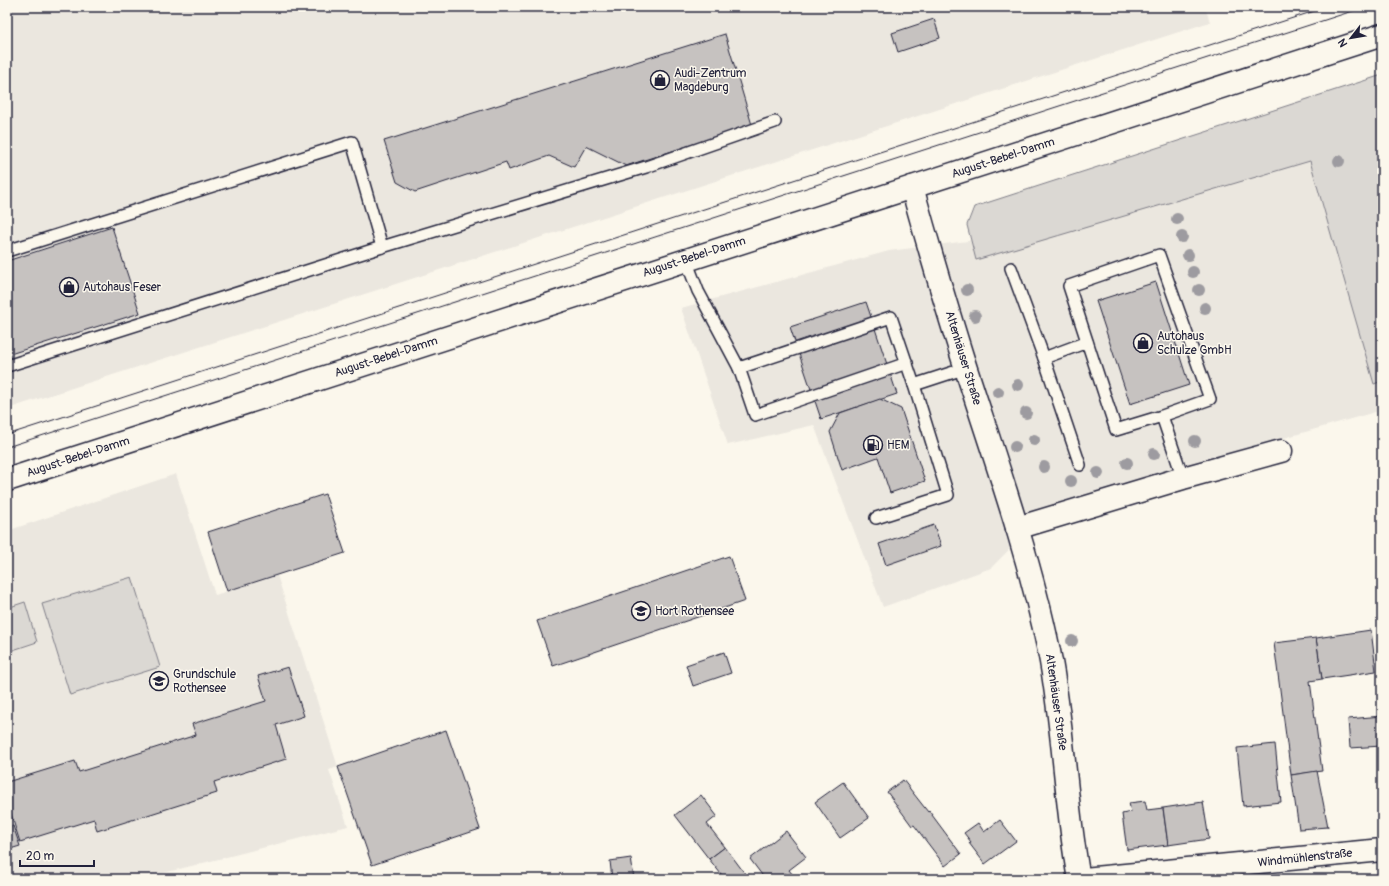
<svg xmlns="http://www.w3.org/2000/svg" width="1389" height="886" viewBox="0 0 1389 886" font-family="Pangolin,sans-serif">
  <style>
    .built { fill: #ebe7df }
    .green { fill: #dbd8d3; stroke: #7e7d87 }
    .building { fill: #c6c2c0; stroke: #22223b }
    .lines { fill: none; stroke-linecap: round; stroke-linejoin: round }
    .lane-casing { stroke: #22223b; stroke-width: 14 }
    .street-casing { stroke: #22223b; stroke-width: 25 }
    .secondary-casing { stroke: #22223b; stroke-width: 25 }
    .lane { stroke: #fbf7ec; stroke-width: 11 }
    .street { stroke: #fbf7ec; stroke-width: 22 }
    .secondary { stroke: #fbf7ec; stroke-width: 22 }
    .tram { stroke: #22223b; stroke-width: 1 }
    .tree { fill: #9d9ba0 }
    .labels { text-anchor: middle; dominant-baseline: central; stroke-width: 3; stroke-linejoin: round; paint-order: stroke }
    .poi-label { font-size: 12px; fill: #22223b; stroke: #fbf7ec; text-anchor: start }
    .street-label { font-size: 12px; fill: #22223b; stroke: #fbf7ec }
  </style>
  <rect width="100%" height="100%" fill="#fbf7ec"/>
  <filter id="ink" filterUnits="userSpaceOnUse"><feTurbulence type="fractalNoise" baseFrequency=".025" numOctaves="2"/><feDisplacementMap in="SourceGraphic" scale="8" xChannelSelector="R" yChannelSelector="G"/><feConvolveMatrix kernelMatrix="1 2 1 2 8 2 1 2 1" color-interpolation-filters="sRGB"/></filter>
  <g filter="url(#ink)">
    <!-- built -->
    <g class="built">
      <path d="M7,7H1205L1210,22L7,409Z"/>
      <path d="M1382,101V410L1054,504L991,568L883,607L814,425L728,445L681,308L889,251L968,241Z"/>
      <path d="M176,474L215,595L277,575L338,767L329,770L348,826L140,879H7V531Z"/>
      <path d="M1382,874V879H1334Z"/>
    </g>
    <!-- green -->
    <g class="green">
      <path d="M1382,75V381L1374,384L1310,161L976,260L967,225L974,207Z"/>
      <path d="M132,577L160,667L70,695L42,604Z"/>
      <path d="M25,602L37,642L7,652V608Z"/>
    </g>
    <!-- building -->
    <g class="building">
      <path d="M934,19L940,38L898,52L892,33Z"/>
      <path d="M725,34L752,125L626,166L586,146L574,167L549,156L509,170L506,162L415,192L397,182L384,141Z"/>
      <path d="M112,227L140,313L7,355V261Z"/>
      <path d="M1156,282L1189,385L1130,404L1096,301Z"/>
      <path d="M866,302L897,394L821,419L790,327Z"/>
      <path d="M880,399L901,409L925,481L890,493L878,457L842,470L830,432L840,413Z"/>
      <path d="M325,494L345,553L227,591L208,532Z"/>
      <path d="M934,525L941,546L886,565L879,544Z"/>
      <path d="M729,556L745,601L553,666L537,621Z"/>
      <path d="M1371,630L1376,671L1322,679L1316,638Z"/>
      <path d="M1316,638L1322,679L1310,681L1322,771L1291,775L1274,643Z"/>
      <path d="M724,652L731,673L693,686L686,665Z"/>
      <path d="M288,667L304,716L276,725L286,759L214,782L217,793L97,831L94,819L20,842L10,811H7V782L75,761L79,772L196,735L192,724L266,701L258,676Z"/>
      <path d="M1382,716V746L1350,748L1348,719Z"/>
      <path d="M446,730L480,829L372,865L338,767Z"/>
      <path d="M1275,744L1281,802L1243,806L1237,748Z"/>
      <path d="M1317,771L1328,827L1299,829L1291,775Z"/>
      <path d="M903,780L928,812L929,811L961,854L945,866L914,825L912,826L887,792Z"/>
      <path d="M843,782L869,818L840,838L815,802Z"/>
      <path d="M701,795L717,816L707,824L725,847L709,859L675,815Z"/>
      <path d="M1145,801L1147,810L1163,808L1168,845L1127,850L1122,814L1131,812L1129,803Z"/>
      <path d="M1203,802L1209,839L1168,845L1163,808Z"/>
      <path d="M1000,820L1016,841L985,864L969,843L971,842L964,833L978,823L984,832Z"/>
      <path d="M13,826L20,846L7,850V827Z"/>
      <path d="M786,831L806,857L789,870L793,875L789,878L785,873L778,879H765L750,859Z"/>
      <path d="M725,847L749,879H725L709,859Z"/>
      <path d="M631,858L634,879H612L610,861Z"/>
    </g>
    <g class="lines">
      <defs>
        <g id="lane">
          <path d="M7,251L352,142L382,247"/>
          <path d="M686,260L698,291L739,368L891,317L914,385L966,368"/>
          <path d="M1011,268L1044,358L1080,465"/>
          <path d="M1044,358L1087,342"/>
          <path d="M7,366L382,247L646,167L775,122"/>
          <path d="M739,368L755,415L907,363"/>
          <path d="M1162,416L1116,430L1069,286L1159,255L1210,399L1162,416L1183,478"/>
          <path d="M876,518L948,495L914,385"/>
        </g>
        <g id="street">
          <path d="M912,187C929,248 947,309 966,369C996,462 1029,555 1049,651C1064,726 1065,804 1079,879"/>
          <path d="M1017,528L1183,478L1281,451"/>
          <path d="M1084,879L1382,850"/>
        </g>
        <path id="secondary" d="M7,480L1382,35"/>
      </defs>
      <!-- lane casing -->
      <use href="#lane" class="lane-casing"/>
      <!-- street casing -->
      <use href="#street" class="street-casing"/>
      <!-- secondary casing -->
      <use href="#secondary" class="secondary-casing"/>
      <!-- lane -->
      <use href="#lane" class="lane"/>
      <!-- street -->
      <use href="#street" class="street"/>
      <!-- secondary -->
      <use href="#secondary" class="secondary"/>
      <!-- tram -->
      <g class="tram">
        <path d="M7,435L1327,7"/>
        <path d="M7,447L1365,7"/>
      </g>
    </g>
    <!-- trees -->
    <g class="tree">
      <circle cx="1339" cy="161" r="6"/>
      <circle cx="1177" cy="219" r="6"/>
      <circle cx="1182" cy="237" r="6"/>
      <circle cx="1188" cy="255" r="6"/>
      <circle cx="1193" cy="272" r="6"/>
      <circle cx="967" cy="290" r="6"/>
      <circle cx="1199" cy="290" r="6"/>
      <circle cx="1205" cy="308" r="6"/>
      <circle cx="975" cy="316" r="6"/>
      <circle cx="1018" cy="385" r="6"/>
      <circle cx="998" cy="392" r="6"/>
      <circle cx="1026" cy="413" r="6"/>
      <circle cx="1034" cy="440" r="6"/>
      <circle cx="1195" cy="441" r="6"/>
      <circle cx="1015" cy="447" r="6"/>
      <circle cx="1154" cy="454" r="6"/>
      <circle cx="1127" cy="463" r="6"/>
      <circle cx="1044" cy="467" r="6"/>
      <circle cx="1098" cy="473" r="6"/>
      <circle cx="1071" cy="481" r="6"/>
      <circle cx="1072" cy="641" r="6"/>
    </g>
  </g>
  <!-- icons -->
  <defs>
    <symbol id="shop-ring" viewBox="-11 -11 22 22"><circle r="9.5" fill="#fbf7ec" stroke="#22223b" stroke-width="1.5"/><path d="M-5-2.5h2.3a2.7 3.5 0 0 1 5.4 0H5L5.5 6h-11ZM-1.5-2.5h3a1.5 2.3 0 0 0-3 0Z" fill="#22223b"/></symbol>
    <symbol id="fuel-ring" viewBox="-11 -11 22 22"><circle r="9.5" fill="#fbf7ec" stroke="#22223b" stroke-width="1.5"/><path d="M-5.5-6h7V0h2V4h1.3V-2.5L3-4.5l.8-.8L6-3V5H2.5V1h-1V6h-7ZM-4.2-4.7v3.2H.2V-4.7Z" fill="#22223b"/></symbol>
    <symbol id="school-ring" viewBox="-11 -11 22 22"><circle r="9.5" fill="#fbf7ec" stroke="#22223b" stroke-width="1.5"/><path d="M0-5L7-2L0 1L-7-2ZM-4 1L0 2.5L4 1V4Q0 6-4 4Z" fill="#22223b"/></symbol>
  </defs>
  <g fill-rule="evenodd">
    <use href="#shop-ring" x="649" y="69" width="22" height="22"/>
    <use href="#shop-ring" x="58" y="276" width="22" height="22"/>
    <use href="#shop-ring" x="1132" y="332" width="22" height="22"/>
    <use href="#fuel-ring" x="862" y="434" width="22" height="22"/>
    <use href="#school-ring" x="630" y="600" width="22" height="22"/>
    <use href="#school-ring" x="148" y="670" width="22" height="22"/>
  </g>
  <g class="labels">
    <!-- poi labels -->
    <g class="poi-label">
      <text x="674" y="73">Audi-Zentrum<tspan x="674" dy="14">Magdeburg</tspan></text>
      <text x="83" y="287">Autohaus Feser</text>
      <text x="1157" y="336">Autohaus<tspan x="1157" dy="14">Schulze GmbH</tspan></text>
      <text x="887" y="445">HEM</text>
      <text x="655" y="611">Hort Rothensee</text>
      <text x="173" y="674">Grundschule<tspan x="173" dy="14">Rothensee</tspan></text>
    </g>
    <!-- street labels -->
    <g class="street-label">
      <text transform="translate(1003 158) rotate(-18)">August-Bebel-Damm</text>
      <text transform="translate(694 257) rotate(-18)">August-Bebel-Damm</text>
      <text transform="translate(386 357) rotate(-18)">August-Bebel-Damm</text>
      <text transform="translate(963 358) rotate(73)">Altenhäuser Straße</text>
      <text transform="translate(78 457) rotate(-18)">August-Bebel-Damm</text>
      <text transform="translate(1056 702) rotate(82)">Altenhäuser Straße</text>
      <text transform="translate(1305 858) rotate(-6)">Windmühlenstraße</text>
    </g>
  </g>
  <!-- margin -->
  <rect width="1389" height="886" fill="none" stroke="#fbf7ec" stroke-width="24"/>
  <rect x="12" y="12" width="1365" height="862" fill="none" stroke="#22223b" stroke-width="1.5" filter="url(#ink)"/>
  <!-- north arrow -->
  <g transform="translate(1351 38) rotate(239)" stroke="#fbf7ec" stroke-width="3" paint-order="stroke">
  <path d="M0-3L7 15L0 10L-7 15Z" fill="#22223b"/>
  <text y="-6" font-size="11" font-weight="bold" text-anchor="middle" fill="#22223b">N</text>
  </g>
  <!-- scale -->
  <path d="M20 860v6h74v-6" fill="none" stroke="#22223b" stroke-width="2"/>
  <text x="26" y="860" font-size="12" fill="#22223b" stroke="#fbf7ec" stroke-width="3" paint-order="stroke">20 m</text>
</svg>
